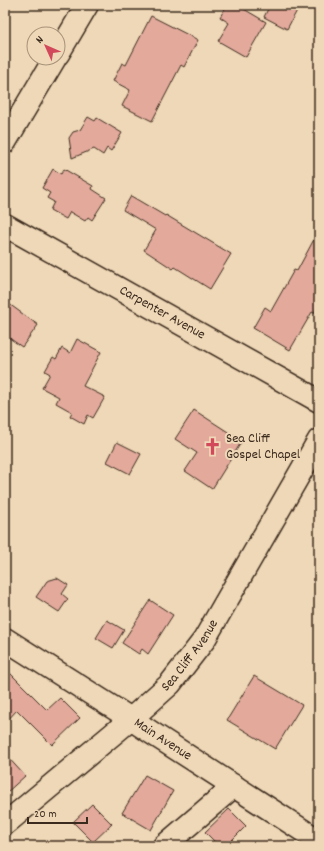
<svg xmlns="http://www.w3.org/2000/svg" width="324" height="851" viewBox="0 0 324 851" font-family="Dekko,sans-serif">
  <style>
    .building { fill: #e3aa9c; stroke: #3b2a1e }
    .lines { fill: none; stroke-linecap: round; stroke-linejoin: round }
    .minor-casing { stroke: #3b2a1e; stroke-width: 25 }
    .minor { stroke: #efd8b7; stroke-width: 22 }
    .labels { text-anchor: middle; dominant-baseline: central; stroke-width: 4; stroke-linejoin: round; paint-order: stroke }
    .street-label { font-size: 14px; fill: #3b2a1e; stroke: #efd8b7 }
    .poi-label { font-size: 14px; fill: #3b2a1e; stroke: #efd8b7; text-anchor: start }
  </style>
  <rect width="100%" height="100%" fill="#efd8b7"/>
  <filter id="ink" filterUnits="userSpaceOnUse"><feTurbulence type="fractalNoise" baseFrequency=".025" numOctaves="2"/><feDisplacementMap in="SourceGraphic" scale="8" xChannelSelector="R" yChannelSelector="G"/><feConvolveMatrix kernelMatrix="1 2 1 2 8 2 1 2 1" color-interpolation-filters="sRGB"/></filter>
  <g filter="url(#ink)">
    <!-- building -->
    <g class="building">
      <path d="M227,5H237L266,22L246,57L218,41L229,23L220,17Z"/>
      <path d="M270,5H300L287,29L264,17Z"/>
      <path d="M151,16L198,40L184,67L181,65L152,121L122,106L130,90L113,81L122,63L126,65Z"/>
      <path d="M88,117L95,121L97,118L122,133L111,151L107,148L103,155L94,149L72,158L69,138L73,132L80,130Z"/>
      <path d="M53,169L61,174L64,169L93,186L92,189L106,198L92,220L88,217L85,221L70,212L66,219L50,210L54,202L47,198L50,193L42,188Z"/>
      <path d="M131,196L165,216L166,215L231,254L210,289L175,267L173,269L144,250L156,230L123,210Z"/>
      <path d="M319,230V304L314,313L312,312L290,350L253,328L265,307L271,311L294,270L297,271Z"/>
      <path d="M5,301L38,325L22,347L5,335Z"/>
      <path d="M77,339L101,352L83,386L105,397L93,418L88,415L84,424L70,416L72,412L56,403L59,397L42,388L50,374L45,371L53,357L56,359L62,348L70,353Z"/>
      <path d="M194,410L242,441L212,489L185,471L197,453L175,439Z"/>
      <path d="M117,442L141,454L130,474L107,462Z"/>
      <path d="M57,578L68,585L62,594L68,599L59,612L36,597L47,581Z"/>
      <path d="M150,600L173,615L148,654L142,649L139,654L122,643Z"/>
      <path d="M107,620L124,630L113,648L96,638Z"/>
      <path d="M5,668L47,710L60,698L80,718L52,745L17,710L5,723Z"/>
      <path d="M254,676L302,705L275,749L227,720Z"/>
      <path d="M5,754L25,776L5,794Z"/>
      <path d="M145,775L173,791L151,830L122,813Z"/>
      <path d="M92,804L112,824L93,842L73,822Z"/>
      <path d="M229,809L246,826L226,846H219L205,832Z"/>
    </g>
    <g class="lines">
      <defs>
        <g id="minor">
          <path d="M58,54L87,5"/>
          <path d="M5,142L55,58"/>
          <path id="s1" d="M5,225L319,401"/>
          <path id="s2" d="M5,639L131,719L155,735L319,841"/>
          <path id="s3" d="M5,824L131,719L170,684L204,640L319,440"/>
          <path d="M164,846L234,786"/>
        </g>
      </defs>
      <!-- minor casing -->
      <use href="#minor" class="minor-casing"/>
      <!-- minor -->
      <use href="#minor" class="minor"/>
    </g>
  </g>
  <!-- icons -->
  <defs>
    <symbol id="church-bare" viewBox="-9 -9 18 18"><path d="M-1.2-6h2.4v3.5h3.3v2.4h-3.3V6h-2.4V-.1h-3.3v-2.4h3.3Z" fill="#d1495b" stroke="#efd8b7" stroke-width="2.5" paint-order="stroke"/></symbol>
  </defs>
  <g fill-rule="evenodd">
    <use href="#church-bare" x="200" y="434" width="25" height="25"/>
  </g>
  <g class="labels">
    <!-- street labels -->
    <g class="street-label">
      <text stroke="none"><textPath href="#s1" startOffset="180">Carpenter Avenue</textPath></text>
      <text stroke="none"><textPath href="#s3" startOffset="251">Sea Cliff Avenue</textPath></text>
      <text stroke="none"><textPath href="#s2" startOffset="187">Main Avenue</textPath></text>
    </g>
    <!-- poi labels -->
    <g class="poi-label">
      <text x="226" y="439">Sea Cliff<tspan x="226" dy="16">Gospel Chapel</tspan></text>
    </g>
  </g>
  <!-- margin -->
  <rect width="324" height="851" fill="none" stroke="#efd8b7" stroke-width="20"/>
  <rect x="10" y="10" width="304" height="831" fill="none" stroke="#3b2a1e" stroke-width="1.5" filter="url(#ink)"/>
  <!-- north arrow -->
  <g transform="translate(46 46) rotate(315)"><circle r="19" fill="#efd8b7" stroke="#a7927a"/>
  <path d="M0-3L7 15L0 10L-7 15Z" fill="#d1495b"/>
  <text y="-6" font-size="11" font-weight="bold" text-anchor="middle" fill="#3b2a1e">N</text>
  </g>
  <!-- scale -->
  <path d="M28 817v6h59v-6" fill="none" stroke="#3b2a1e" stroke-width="2"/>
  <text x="34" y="817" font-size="12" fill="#3b2a1e" stroke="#efd8b7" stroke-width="3" paint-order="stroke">20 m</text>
</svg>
